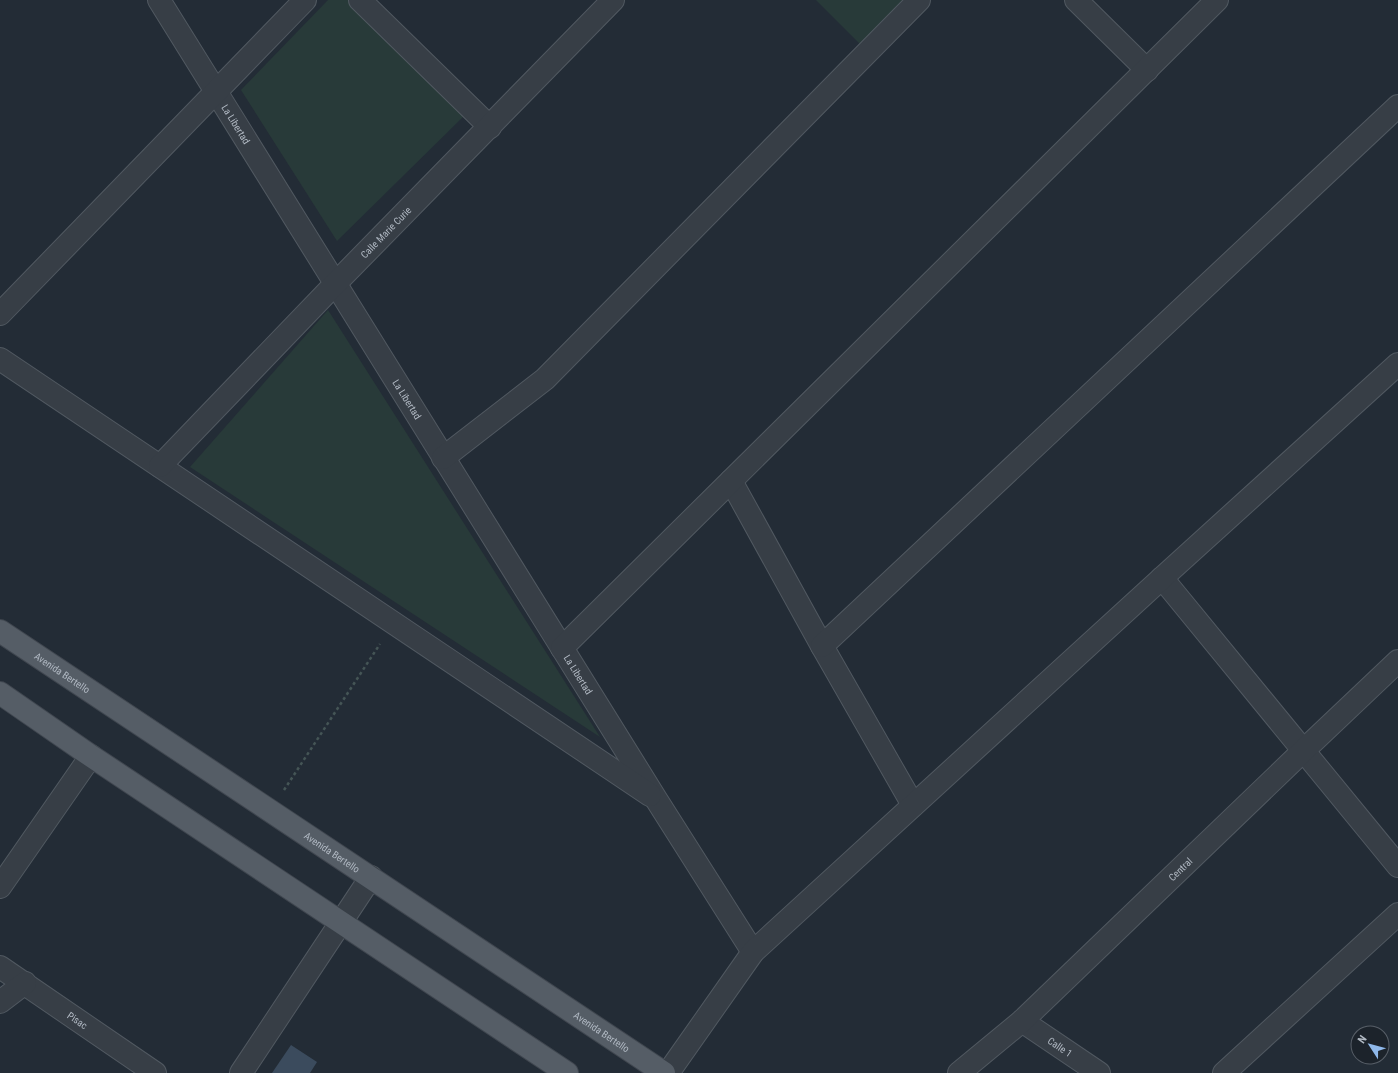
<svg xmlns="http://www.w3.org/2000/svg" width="1398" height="1073" viewBox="0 0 1398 1073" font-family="'Roboto Condensed',sans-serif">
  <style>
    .green { fill: #283a39 }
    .water { fill: #3b4b5d }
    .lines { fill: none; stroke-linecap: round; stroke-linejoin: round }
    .minor-casing { stroke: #515961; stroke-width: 24 }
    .major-casing { stroke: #404750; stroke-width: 24 }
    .path { stroke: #455556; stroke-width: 2.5; stroke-dasharray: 3 3; stroke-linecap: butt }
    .minor { stroke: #373e46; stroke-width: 22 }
    .major { stroke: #555d66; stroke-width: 22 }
    .labels { text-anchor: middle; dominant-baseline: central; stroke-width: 3.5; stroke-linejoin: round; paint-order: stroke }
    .street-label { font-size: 10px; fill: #b1b9c3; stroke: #1c232b }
  </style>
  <rect width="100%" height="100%" fill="#232c36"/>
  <!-- green -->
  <g class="green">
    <path d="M328,0H353L466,114L337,241L241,90Z"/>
    <path d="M816,0H904L860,44Z"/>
    <path d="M328,310L600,737L190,467Z"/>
  </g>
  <!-- water -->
  <path class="water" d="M291,1045L317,1062L310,1073H272Z"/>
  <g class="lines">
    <defs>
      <g id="minor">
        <path id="s1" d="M159,0L656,799L753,952"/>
        <path d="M360,0L490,127"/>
        <path d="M1076,0L1147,70"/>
        <path d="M0,314L305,0"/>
        <path d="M0,359L650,795"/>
        <path d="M443,458L545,379L919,0"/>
        <path id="s2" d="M160,466L335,284L613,0"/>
        <path d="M731,481L822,646L913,805"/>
        <path d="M1162,578L1398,866"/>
        <path d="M822,646L1398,106"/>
        <path d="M562,648L1217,0"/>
        <path d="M0,887L91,756"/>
        <path id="s3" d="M0,967L155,1073"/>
        <path d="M0,1002L25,983"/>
        <path id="s4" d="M1022,1021L1099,1073"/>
        <path d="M241,1073L371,877"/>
        <path d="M668,1073L753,952L1162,578L1398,364"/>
        <path id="s5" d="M959,1073L1022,1021L1303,751L1398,661"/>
        <path d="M1224,1073L1398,914"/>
      </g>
      <g id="major">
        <path id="s6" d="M0,631L664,1073"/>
        <path d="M0,693L91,756L567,1073"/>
      </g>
    </defs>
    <!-- minor casing -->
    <use href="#minor" class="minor-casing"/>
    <!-- major casing -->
    <use href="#major" class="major-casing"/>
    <!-- path -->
    <path class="path" d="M284,790L380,644"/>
    <!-- minor -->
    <use href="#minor" class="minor"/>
    <!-- major -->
    <use href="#major" class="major"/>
  </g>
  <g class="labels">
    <!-- street labels -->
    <g class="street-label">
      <text stroke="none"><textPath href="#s1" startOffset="146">La Libertad</textPath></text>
      <text stroke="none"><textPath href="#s2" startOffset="325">Calle Marie Curie</textPath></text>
      <text stroke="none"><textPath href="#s1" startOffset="470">La Libertad</textPath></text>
      <text stroke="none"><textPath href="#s6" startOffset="75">Avenida Bertello</textPath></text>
      <text stroke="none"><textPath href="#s1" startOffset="794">La Libertad</textPath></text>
      <text stroke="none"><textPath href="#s6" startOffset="399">Avenida Bertello</textPath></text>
      <text stroke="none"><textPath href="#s5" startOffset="301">Central</textPath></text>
      <text stroke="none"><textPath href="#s3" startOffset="94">Pisac</textPath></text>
      <text stroke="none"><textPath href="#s6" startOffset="723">Avenida Bertello</textPath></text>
      <text stroke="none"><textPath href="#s4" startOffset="46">Calle 1</textPath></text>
    </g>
  </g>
  <!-- north arrow -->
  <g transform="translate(1370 1045) rotate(306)"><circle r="19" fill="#1c232b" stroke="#585f68"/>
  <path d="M0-3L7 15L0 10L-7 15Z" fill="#8fb8ea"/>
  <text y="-6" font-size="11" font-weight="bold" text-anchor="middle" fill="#b1b9c3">N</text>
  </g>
</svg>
